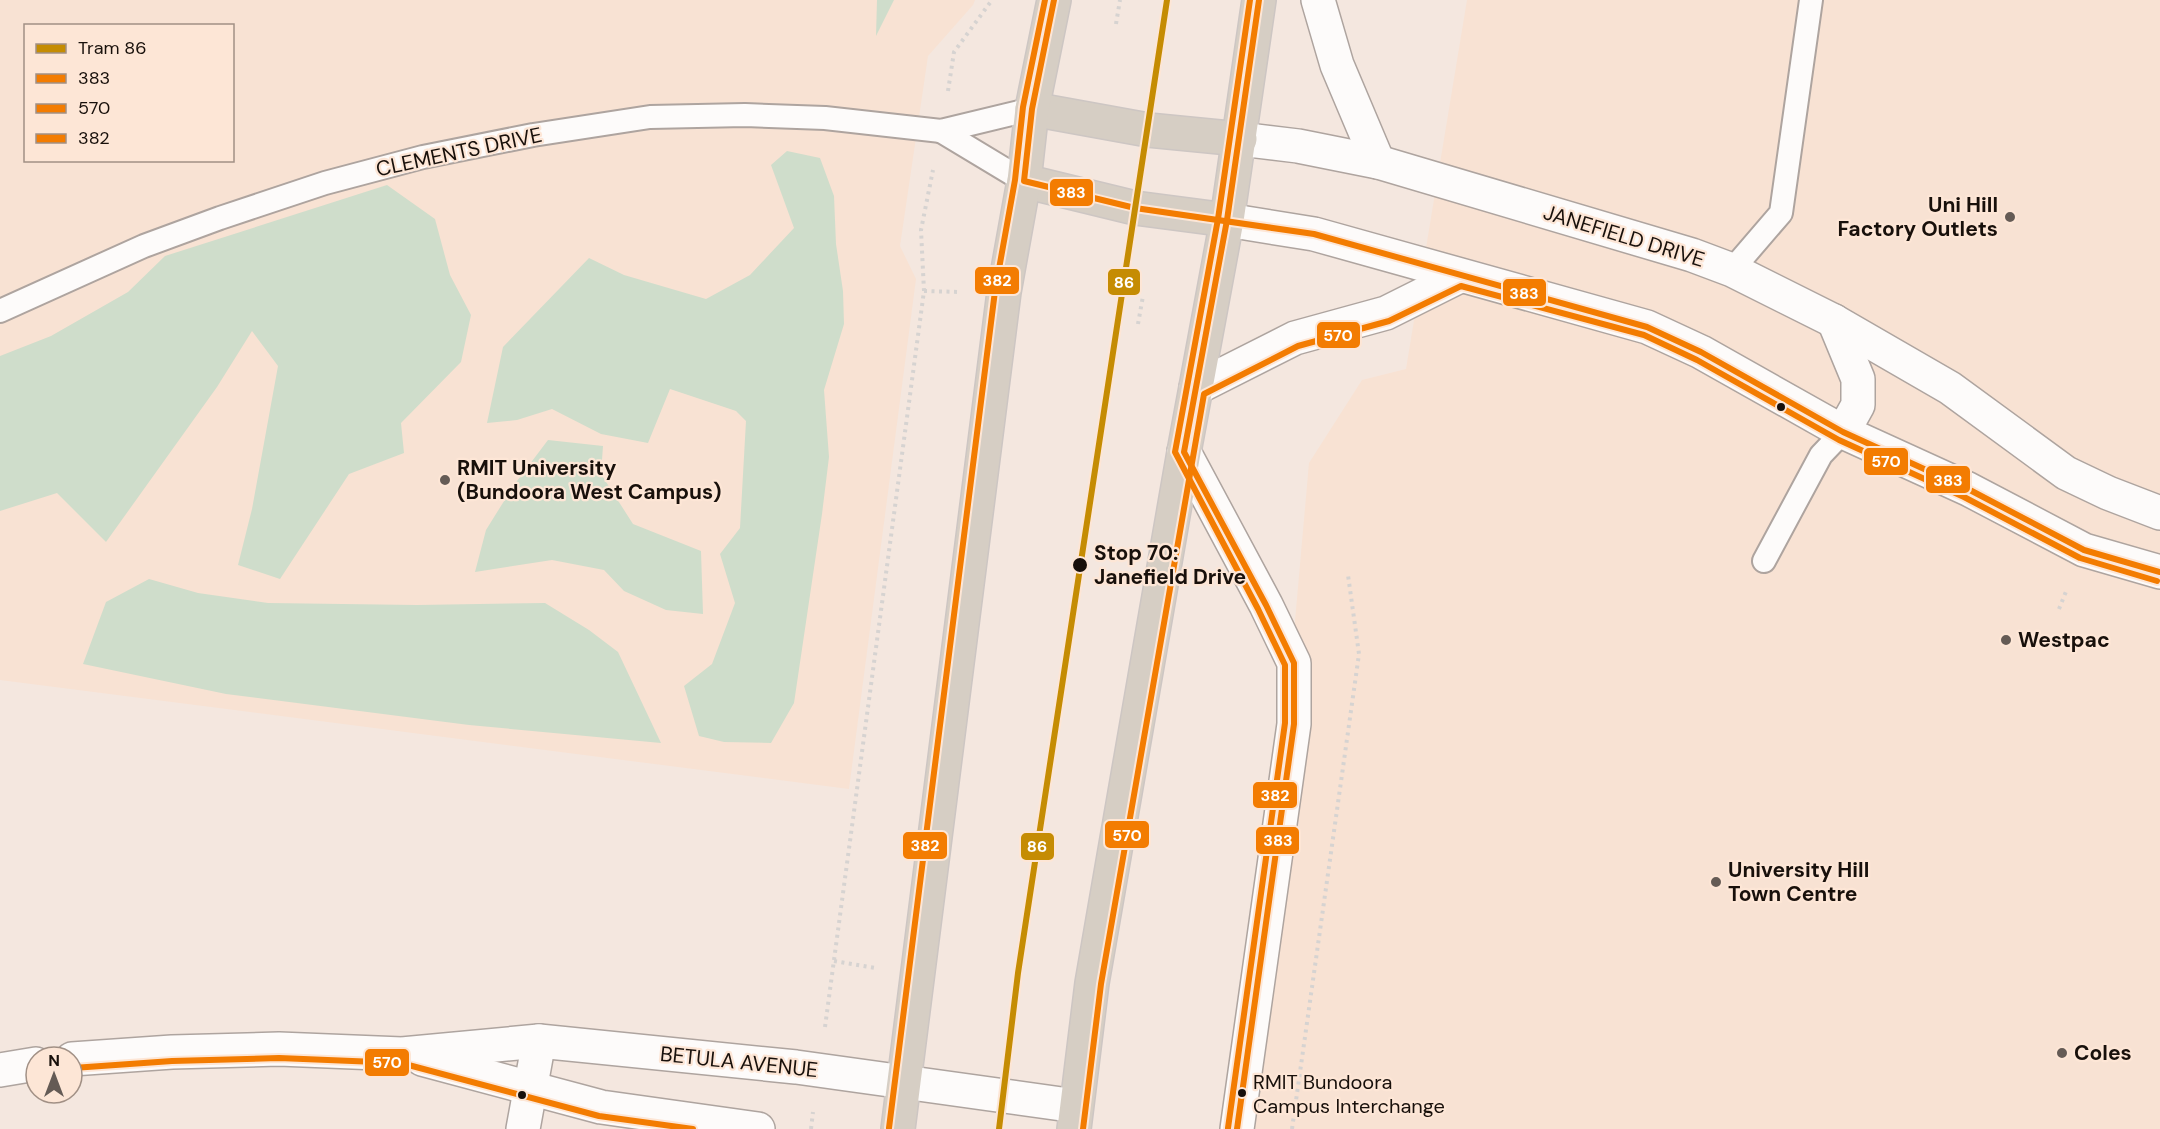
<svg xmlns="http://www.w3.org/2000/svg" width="2160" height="1129" viewBox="0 0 2160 1129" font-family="'DM Sans',sans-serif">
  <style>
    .built { fill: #f8e2d3; fill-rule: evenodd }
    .green { fill: #cfddcb }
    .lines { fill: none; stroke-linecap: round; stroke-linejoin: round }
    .lane-casing { stroke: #aea49f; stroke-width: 26 }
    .street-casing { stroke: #aea49f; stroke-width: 36 }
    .secondary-casing { stroke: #aea49f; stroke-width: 36 }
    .highway-casing { stroke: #cdc6c3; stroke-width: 36 }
    .path { stroke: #d6d3d1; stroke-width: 4; stroke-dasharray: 3 4.5; stroke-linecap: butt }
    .lane { stroke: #fdfbfa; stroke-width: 22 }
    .street { stroke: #fdfbfa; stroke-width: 33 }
    .secondary { stroke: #fdfbfa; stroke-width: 33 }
    .highway { stroke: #d6cec4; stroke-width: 33 }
    .bus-1-casing { stroke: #fde6d6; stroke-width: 10 }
    .bus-2-casing { stroke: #fde6d6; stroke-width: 10 }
    .bus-3-casing { stroke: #fde6d6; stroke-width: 10 }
    .bus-1 { stroke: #f37c01; stroke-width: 6 }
    .bus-2 { stroke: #f37c01; stroke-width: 6 }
    .bus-3 { stroke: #f37c01; stroke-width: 6 }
    .tram-1-casing { stroke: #fde6d6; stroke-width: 10 }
    .tram-1 { stroke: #c58c03; stroke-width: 6 }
    .poi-dot { fill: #655b55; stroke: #fde6d6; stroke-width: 2 }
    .bus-dot { fill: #18100b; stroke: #fde6d6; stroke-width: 2 }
    .labels { text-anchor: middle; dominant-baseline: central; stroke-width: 4.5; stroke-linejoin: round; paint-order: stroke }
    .bus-label { font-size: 20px; fill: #18100b; stroke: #fde6d6; text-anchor: start }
    .street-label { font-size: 21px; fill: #18100b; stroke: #fde6d6 }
    .poi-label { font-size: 21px; font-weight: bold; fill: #18100b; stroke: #fde6d6; text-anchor: start }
    .stop-label { font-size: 21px; font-weight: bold; fill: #18100b; stroke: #fde6d6; text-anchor: start }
    .line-badge { stroke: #fde6d6; stroke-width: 2 }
    .badge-label { font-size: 16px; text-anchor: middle; font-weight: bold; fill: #fff }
  </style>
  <rect width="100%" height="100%" fill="#f4e7df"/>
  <!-- built -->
  <g class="built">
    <path d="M0,0H975L973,5L928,56L900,246L916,279L849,789L0,680ZM26,26H232V160H26Z"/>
    <path d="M1467,0H2160V1129H1250L1309,463L1362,380L1406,369Z"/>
  </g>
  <!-- green -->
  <g class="green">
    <path d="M877,0H894L876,36Z"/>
    <path d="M787,151L820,158L834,196L836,244L843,291L844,324L824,390L829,457L822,514L794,703L771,743L724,742L699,736L684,686L712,664L735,603L720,554L740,528L746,421L736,411L670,389L648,443L601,434L552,409L517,420L487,423L503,347L589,258L624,275L706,299L750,275L794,228L771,165Z"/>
    <path d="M387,185L435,219L450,275L471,315L461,362L401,423L404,453L349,474L280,579L238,565L252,509L278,366L252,331L217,387L106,542L57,493L0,511V356L51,336L128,292L165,256Z"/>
    <path d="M548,440L603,446L601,474L633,524L701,551L703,614L666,610L624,591L604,570L552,560L475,572L486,530L514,485Z"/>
    <path d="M149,579L198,593L268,603L417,605L545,603L589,630L618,652L661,743L469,725L226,694L83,664L106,602Z"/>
  </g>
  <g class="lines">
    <defs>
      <g id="lane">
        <path d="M941,131L1024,181"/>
        <path d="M1732,270L1781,213L1811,0"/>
        <path d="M0,311L144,246L220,218L325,183L423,157L533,135L650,117L745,115L825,118L941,131L1032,109"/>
        <path d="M1764,561L1821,455L1843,432"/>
      </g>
      <g id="street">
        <path d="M1318,0L1337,65L1378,162"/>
        <path d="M1240,139L1298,146L1378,162L1692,255L1732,270L1834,321L1950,388L2066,473L2108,493L2160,513"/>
        <path d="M1227,220L1314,234L1647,327L1701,352L1843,432L1968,489L2084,550L2160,572"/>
        <path d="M1834,321L1858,379V405L1843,432"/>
        <path d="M1196,388L1295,338L1386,313L1460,276"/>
        <path d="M1184,452L1266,605L1294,663V724L1237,1129"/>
        <path d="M523,1129L539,1041"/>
      </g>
      <g id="secondary">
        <path d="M72,1059L172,1052L279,1049L402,1054L539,1041L796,1067L1076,1106"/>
        <path d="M422,1059L601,1107L758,1129"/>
        <path d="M0,1070L36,1064"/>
      </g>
      <g id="highway">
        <path d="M1032,109L1148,130L1240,139"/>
        <path d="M1024,181L1135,208L1227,220"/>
        <path d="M898,1129L1004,292L1024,181L1032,109L1054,0"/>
        <path d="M1074,1129L1092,983L1184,452L1227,220L1259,0"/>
      </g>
    </defs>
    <!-- lane casing -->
    <use href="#lane" class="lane-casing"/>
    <!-- street casing -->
    <use href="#street" class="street-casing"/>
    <!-- secondary casing -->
    <use href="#secondary" class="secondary-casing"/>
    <!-- highway casing -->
    <use href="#highway" class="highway-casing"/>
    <!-- path -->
    <g class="path">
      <path d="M1116,24L1120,0"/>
      <path d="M948,91L954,52L992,0"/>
      <path d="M924,291L961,292"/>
      <path d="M1138,324L1143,296"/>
      <path d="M2059,609L2067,589"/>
      <path d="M834,961L875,968"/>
      <path d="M825,1027L924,291L921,230L933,170"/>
      <path d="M811,1129L813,1112"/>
      <path d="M1292,1129L1359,654L1348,575"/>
    </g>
    <!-- lane -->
    <use href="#lane" class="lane"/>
    <!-- street -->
    <use href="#street" class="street"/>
    <!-- secondary -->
    <use href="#secondary" class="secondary"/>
    <!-- highway -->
    <use href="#highway" class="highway"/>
    <defs>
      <g id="bus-1">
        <path d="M1054,0L1032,109L1024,181L1135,208L1314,234L1647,327L1701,352L1843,432L1968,489L2084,550L2160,572"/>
        <path d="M1237,1129L1294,724V663L1266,605L1184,452L1227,220L1259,0"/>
      </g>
      <g id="bus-2">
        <path d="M73,1068L172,1061L279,1058L401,1063L599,1116L693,1129"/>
        <path d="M1083,1129L1101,984L1204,394L1298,346L1389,321L1461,286L1644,335L1697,360L1839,440L1964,497L2080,558L2157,581"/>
      </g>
      <g id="bus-3">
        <path d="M889,1128L995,291L1015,180L1023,107L1045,0"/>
        <path d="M1228,1128L1285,723V665L1258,609L1175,452L1218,219L1250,0"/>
      </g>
    </defs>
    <!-- bus-1 casing -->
    <use href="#bus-1" class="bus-1-casing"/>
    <!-- bus-2 casing -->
    <use href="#bus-2" class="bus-2-casing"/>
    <!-- bus-3 casing -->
    <use href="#bus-3" class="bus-3-casing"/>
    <!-- bus-1 -->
    <use href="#bus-1" class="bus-1"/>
    <!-- bus-2 -->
    <use href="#bus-2" class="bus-2"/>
    <!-- bus-3 -->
    <use href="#bus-3" class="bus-3"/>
    <defs>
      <path id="tram-1" d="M999,1129L1018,973L1167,0"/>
    </defs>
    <!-- tram-1 casing -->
    <use href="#tram-1" class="tram-1-casing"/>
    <!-- tram-1 -->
    <use href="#tram-1" class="tram-1"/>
  </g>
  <!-- markers -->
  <g class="poi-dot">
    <circle cx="2010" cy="217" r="6"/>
    <circle cx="445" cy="480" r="6"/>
    <circle cx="2006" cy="640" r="6"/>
    <circle cx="1716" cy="882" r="6"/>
    <circle cx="2062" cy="1053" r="6"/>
  </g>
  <g class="bus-dot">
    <circle cx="1781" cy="407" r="5"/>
    <circle cx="1080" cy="565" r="8"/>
    <circle cx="1242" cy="1093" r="5"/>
    <circle cx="522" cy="1095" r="5"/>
  </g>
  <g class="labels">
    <!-- bus labels -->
    <g class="bus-label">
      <text x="1253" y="1082">RMIT Bundoora<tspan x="1253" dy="24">Campus Interchange</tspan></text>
    </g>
    <!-- street labels -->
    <g class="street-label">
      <text transform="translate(459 152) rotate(-12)">CLEMENTS DRIVE</text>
      <text transform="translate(1624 236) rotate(17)">JANEFIELD DRIVE</text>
      <text transform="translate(739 1062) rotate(6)">BETULA AVENUE</text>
    </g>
    <!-- poi labels -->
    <g class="poi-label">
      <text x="1998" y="205" text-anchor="end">Uni Hill<tspan x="1998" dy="24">Factory Outlets</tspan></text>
      <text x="457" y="468">RMIT University<tspan x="457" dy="24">(Bundoora West Campus)</tspan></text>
      <text x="2018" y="640">Westpac</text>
      <text x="1728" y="870">University Hill<tspan x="1728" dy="24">Town Centre</tspan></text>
      <text x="2074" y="1053">Coles</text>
    </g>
    <!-- stop labels -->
    <g class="stop-label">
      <text x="1094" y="553">Stop 70:<tspan x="1094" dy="24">Janefield Drive</tspan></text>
    </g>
  </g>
  <g class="line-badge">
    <rect x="1049" y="178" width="45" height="29" rx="6" fill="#f37c01"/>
    <rect x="974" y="266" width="46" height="29" rx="6" fill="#f37c01"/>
    <rect x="1107" y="268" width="34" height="28" rx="6" fill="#c58c03"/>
    <rect x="1502" y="278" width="45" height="29" rx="6" fill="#f37c01"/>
    <rect x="1316" y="321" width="45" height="28" rx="6" fill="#f37c01"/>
    <rect x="1863" y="447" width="46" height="29" rx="6" fill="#f37c01"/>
    <rect x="1925" y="465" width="46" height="29" rx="6" fill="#f37c01"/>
    <rect x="1252" y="781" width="46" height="28" rx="6" fill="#f37c01"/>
    <rect x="1104" y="820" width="46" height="29" rx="6" fill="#f37c01"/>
    <rect x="1255" y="826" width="45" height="29" rx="6" fill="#f37c01"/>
    <rect x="902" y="831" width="46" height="29" rx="6" fill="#f37c01"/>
    <rect x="1020" y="832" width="35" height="29" rx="6" fill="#c58c03"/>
    <rect x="364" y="1048" width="46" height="29" rx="6" fill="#f37c01"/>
  </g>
  <g class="badge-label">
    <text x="1071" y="198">383</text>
    <text x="997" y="286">382</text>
    <text x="1124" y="288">86</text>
    <text x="1524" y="299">383</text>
    <text x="1338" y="341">570</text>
    <text x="1886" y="467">570</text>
    <text x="1948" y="486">383</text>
    <text x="1275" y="801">382</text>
    <text x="1127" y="841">570</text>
    <text x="1278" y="846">383</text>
    <text x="925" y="851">382</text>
    <text x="1037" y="852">86</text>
    <text x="387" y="1068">570</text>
  </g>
  <!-- legend -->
  <rect x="24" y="24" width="210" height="138" fill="#fde6d6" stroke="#a19085" stroke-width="1.5"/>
  <rect x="36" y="44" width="30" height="9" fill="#c58c03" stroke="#a19085" stroke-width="1.5"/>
  <text x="78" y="54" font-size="18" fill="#18100b">Tram 86</text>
  <rect x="36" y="74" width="30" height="9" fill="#f37c01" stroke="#a19085" stroke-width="1.5"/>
  <text x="78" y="84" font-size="18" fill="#18100b">383</text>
  <rect x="36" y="104" width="30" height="9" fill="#f37c01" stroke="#a19085" stroke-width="1.5"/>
  <text x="78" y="114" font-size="18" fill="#18100b">570</text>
  <rect x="36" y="134" width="30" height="9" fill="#f37c01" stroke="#a19085" stroke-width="1.5"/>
  <text x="78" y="144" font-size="18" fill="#18100b">382</text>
  <!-- north arrow -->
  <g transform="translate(54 1075)"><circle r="28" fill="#fde6d6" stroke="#a19085" stroke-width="1.5"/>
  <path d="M0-4.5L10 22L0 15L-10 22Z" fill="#655b55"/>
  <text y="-9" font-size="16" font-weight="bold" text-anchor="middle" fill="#18100b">N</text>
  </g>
</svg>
